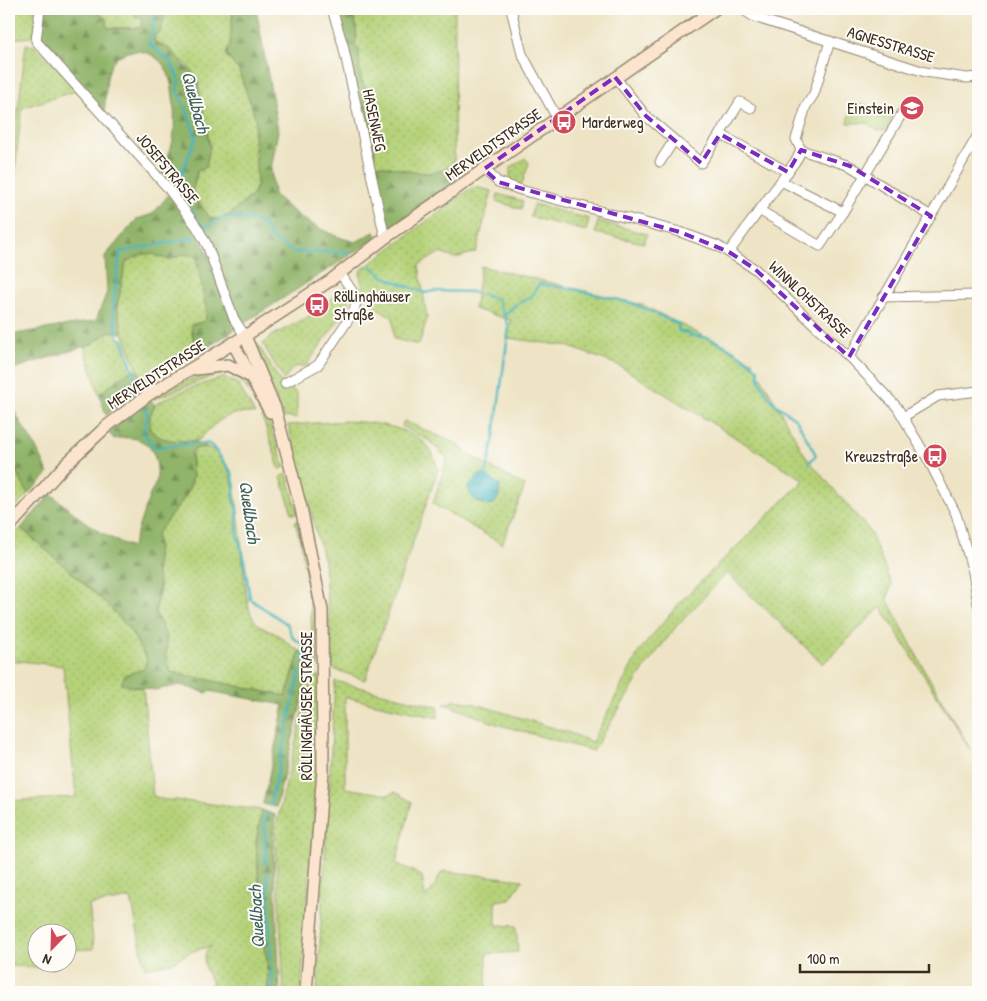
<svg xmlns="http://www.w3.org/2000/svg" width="987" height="1001" viewBox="0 0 987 1001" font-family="'Patrick Hand',sans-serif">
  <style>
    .grass { fill: url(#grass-dots); stroke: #787e4c }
    .forest { fill: url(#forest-firs); stroke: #666f44 }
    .park { fill: url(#park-crowns); stroke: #787e4c }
    .water { fill: url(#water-ripples); stroke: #406f6d }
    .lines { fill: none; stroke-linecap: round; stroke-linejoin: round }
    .stream { stroke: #44b4bc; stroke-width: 2.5 }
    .street-casing { stroke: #948772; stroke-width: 11 }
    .secondary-casing { stroke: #948772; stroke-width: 14 }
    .street { stroke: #fff; stroke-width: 9 }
    .secondary { stroke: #fbe5cf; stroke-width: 11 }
    .marked { fill: none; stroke: #7b2cbf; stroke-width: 4; stroke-dasharray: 10 6; stroke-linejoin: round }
    .labels { text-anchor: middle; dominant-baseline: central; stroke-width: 4; stroke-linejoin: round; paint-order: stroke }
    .street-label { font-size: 16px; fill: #3b2a1e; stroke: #fdfcf7 }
    .poi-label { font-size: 16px; fill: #3b2a1e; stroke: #fdfcf7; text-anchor: end }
    .water-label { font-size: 18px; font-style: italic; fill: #3f615d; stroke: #fdfcf7 }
  </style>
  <defs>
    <pattern id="grass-dots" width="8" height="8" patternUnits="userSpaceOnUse" patternTransform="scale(1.25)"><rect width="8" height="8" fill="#b5d279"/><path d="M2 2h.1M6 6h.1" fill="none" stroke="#9db468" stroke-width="1.8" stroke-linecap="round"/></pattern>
    <pattern id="forest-firs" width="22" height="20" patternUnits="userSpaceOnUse" patternTransform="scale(1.25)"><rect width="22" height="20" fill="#90b469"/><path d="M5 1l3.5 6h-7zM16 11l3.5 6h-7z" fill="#779356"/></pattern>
    <pattern id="park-crowns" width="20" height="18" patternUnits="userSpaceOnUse" patternTransform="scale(1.25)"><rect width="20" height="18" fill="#b5d279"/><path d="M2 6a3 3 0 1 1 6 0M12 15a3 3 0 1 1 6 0" fill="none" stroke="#9db468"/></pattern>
    <pattern id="water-ripples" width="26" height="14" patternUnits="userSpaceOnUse" patternTransform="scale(1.25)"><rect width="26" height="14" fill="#44b4bc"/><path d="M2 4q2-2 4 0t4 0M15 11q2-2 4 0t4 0" fill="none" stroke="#3a9398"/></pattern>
  </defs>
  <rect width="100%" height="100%" fill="#fdfcf7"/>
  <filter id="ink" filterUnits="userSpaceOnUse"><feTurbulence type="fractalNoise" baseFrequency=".02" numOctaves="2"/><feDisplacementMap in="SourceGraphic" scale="10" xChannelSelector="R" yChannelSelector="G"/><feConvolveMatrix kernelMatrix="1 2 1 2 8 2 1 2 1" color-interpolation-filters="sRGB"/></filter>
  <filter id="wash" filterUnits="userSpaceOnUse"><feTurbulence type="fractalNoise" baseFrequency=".0096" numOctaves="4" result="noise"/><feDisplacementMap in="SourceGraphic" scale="20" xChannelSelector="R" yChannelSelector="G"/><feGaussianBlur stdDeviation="1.12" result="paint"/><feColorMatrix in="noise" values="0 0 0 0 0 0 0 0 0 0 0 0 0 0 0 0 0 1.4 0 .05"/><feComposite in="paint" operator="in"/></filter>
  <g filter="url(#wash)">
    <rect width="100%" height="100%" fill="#eee4c5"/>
    <!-- grass -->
    <g class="grass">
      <path d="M9,9H38L34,35L31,37L9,39Z"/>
      <path d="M94,9H136L135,17L143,18L140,28H111L106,26L107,20Z"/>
      <path d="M157,9H233L230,44L226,55L239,71L256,119L254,133L257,184L253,195L229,215L217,219L209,217L192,193L198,170H202L210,147L197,78L187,64L154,42Z"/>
      <path d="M351,9H455L454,167L450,166C427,182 396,165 370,164L369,160L375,155C376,147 367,104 364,95L366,88L362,82L358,62L359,58L355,44L356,25Z"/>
      <path d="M26,44L36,47L78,90L22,108L14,178L12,185H9Z"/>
      <path d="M525,158L529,163L522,184L510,181V168Z"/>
      <path d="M476,187L492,191L476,252L455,258L439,253L419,265L427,318L419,345L394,339L393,317C371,306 362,296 360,271L470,189Z"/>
      <path d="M498,194L523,201L521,209L496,201Z"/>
      <path d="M534,204L589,219L586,231L530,217Z"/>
      <path d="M598,221L647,234L644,243L595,233Z"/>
      <path d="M143,253H154L168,260L184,254L196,256L207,313L205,321L194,324L191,330L195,345L193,356L144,387L123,333L117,306L126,261Z"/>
      <path d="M481,266L643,305L752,361L806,457L869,530L892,585L887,599L924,669L971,751L881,607L823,664L727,573L675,628L644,669L593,751L500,725L444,704L456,700L476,704L570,733L592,742L640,650L683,599L804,480L618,365L567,346L508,338L511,320L474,309Z"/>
      <path d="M344,289L350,293L349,305L306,366L293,367L284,380L263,344L270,337L311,315Z"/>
      <path d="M110,331L116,332L118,338L123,340L133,371L99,394L84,346L92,344Z"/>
      <path d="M258,344L279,380L297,393V418L283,417L260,357Z"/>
      <path d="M232,369L246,376L263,405L285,467L279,469C272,445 255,384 232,375Z"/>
      <path d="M228,370L226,374L213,376L154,399L152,397L208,372Z"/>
      <path d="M225,377L238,384L255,414C229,409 215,422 199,440C181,442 163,444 150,429C149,422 149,412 154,406C167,394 207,383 225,377Z"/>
      <path d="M345,421C371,422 412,426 429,448C434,454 436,464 438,470L365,680L333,669L324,562L288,425Z"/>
      <path d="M404,421L455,443L472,457L525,486L502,544L433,504L447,458L429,441L402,426Z"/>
      <path d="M201,446C252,449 235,588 253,618C259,628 269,630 278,635C286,640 291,647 300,651L286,696L171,672L165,655L166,636L155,612L160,587L156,571L158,545L156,535C168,516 186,503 192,480C195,466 185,453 201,446Z"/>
      <path d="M9,458L28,494L9,514Z"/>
      <path d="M287,474L298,513L292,514L281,476Z"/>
      <path d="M300,520L313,596L308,597L302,547L295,522Z"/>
      <path d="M21,528L107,604L128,627L147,659L144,669L125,675L129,687L143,688L153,796L165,800H176L262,810L256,842L263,939L254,940L264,947L267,959L268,992H217C209,977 197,959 211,946L190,952L171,963L145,968L131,898L89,905L94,949L68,950V934H38V964H55L53,968L9,966V801L76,797L63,666L20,661L9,662V541Z"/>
      <path d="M310,604H314L315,606L318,666L316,667L312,664L313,645Z"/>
      <path d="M311,676H320L318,768L301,992H284L275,831Z"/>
      <path d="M335,681L438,707V718L345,697V788L388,795L395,792L412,802L396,863L422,876L425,897C436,888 435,881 443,871L523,880L510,899L496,901V925L516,926L518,952L487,954L486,992H317Z"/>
    </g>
    <!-- forest -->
    <g class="forest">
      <path d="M43,9H94L107,20L106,26L111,28H140L143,18L135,17L136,9H157L165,16L160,32L155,34L154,41L171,50L197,78L210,147L206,167L202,170H197L192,192L209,217L217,219L229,215L253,195L257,184L254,133L256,119L239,71L226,55L230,44L233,9H256L278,130L271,170L274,194C296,217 325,235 356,242L374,232L377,238L246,322L239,319L207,241L161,172C165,162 171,151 173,140C176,123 174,86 167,71C156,47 119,42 109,70C105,82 106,99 104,112L42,42L40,23Z"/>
      <path d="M335,9H351C354,19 359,33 355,44L359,49C360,63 358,77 366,88L364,95C368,105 378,152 372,159Z"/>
      <path d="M370,164C396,165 427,182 450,166L454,167V184L392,229H388Z"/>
      <path d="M170,193L205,247L233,324V331L193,356L195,345L191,325L205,321L207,313L196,256L184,254L168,260C149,251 145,252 126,262L117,306L123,333L110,331L92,344L9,370V335L94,321L97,318L107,292L105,256L137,219L153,214Z"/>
      <path d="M138,370L144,387L106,415L99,394L128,372Z"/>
      <path d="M149,398L155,405L150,415V429C168,450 189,433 207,447L194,449L191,453L193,477L187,494L156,535L158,545L156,571L160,587L155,612L166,636L167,651L165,655L171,672L286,696L300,651L310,653L304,692L276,807L263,804L284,705L209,691L207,693L180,685L155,690L121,684L125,675L144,669L147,659L128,627L107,604L21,528L51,494C77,516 100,536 132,547C138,530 143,512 150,495C152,489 157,483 157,477C159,447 142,433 114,439L108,432Z"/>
      <path d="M9,399C19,426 39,446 48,474L28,494L9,458Z"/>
      <path d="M262,810L275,815L273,837L280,992H268L267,959L264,947L252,940L263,939L256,842Z"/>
    </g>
    <!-- park -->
    <path class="park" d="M851,104L868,105L892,116L886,130L878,131L867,123H848Z"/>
    <!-- water -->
    <path class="water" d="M479,475H486L500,485L499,496L494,504C482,507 470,500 468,487Z"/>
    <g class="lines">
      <!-- stream -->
      <g class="stream">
        <path d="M153,9L154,26L149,44L172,63L179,81L177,92L187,110L196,138L184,167L178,190L200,224L206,227L203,232"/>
        <path d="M206,227L222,218L238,217L241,220L246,218L258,221L266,228L270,238L294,252H350"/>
        <path d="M371,266L384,277L425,293L434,291L472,292L497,299L509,327L494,437L486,475"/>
        <path d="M505,315L515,305L531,297L539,284L578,290L632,303L678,324L679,331L688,333L690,336C714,334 740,354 758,369L760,382L765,391L775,404L796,419L816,455L809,463"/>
        <path d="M139,388L123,340L118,338L113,307L120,252L197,237"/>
        <path d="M145,409L148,414L143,433L154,447L207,443L213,447L232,473L235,487L233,497L237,511V534L243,553L250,599L287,624L293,638L304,645L303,662"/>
        <path d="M270,805L300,671"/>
        <path d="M266,864L264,823L267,813"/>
        <path d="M267,873L271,960"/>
        <path d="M271,966L273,992"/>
      </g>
    </g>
  </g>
  <g filter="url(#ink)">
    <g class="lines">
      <defs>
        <g id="street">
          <path d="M40,9L36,41L167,187L197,227L207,245L234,319L245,336"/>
          <path d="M332,9L343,45L385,238"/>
          <path d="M511,9L522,54L557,118"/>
          <path d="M742,9L754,17L925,72L967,78L978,77"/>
          <path d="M615,77L646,116L701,163L720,134"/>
          <path d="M751,108L740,102L720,134L788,172"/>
          <path d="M801,150L850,166L931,216"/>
          <path d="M660,162L674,140"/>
          <path d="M484,169L498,182L524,191L680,232L718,246L755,269L849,357L897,407L929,461L956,514L973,572L978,604"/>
          <path d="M781,181L843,212"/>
          <path d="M759,210L820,246L843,212L904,110"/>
          <path d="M729,252L797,159L801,150L796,139L806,106L814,94L830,41"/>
          <path d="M883,297L978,295"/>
          <path d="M849,357L978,135"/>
          <path d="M285,383L318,365L354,311L357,298L340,273"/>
          <path d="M903,417L938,396L978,391"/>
        </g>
        <g id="secondary">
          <path d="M245,336L275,408L301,508L322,610L323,771L306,992"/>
          <path d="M233,343L270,412"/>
          <path d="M196,369L228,365L249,376"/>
          <path d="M9,527L65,465L107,426L148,395L245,336L331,280L385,238L715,9"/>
        </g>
      </defs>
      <!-- street casing -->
      <use href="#street" class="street-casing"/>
      <!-- secondary casing -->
      <use href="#secondary" class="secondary-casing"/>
      <!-- street -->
      <use href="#street" class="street"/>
      <!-- secondary -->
      <use href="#secondary" class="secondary"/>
    </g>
  </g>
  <!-- marked area -->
  <path class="marked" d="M615,77L646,116L701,163L720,134L788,172L801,150L850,166L931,216L849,357L755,269L729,252L680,232L498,182L484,169Z"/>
  <!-- icons -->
  <defs>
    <symbol id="school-disc" viewBox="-11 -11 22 22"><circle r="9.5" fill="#d1495b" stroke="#fdfcf7"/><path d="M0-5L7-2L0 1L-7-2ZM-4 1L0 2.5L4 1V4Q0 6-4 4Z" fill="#fff"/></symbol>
    <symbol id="bus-disc" viewBox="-11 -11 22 22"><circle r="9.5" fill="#d1495b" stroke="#fdfcf7"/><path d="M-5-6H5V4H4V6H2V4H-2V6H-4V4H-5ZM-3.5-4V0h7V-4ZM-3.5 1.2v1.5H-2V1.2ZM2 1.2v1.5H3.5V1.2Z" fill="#fff"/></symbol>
  </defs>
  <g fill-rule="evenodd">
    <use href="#school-disc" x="898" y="94" width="28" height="28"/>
    <use href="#bus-disc" x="550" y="108" width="28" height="28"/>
    <use href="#bus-disc" x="303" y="291" width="28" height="28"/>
    <use href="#bus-disc" x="921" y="442" width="28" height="28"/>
  </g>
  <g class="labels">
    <!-- street labels -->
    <g class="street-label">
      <text transform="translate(891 44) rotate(17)">AGNESSTRASSE</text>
      <text transform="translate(375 120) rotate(78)">HASENWEG</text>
      <text transform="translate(493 144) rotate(-35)">MERVELDTSTRASSE</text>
      <text transform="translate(168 168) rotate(50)">JOSEFSTRASSE</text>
      <text transform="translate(810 299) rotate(43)">WINNLOHSTRASSE</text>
      <text transform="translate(156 374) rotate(-33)">MERVELDTSTRASSE</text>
      <text transform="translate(306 706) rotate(-90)">RÖLLINGHÄUSER STRASSE</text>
    </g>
    <!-- poi labels -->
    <g class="poi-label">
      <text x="894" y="108">Einstein</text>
      <text x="582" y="122" text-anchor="start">Marderweg</text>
      <text x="334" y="296" text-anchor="start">Röllinghäuser<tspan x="334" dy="18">Straße</tspan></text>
      <text x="918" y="456">Kreuzstraße</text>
    </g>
    <!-- water labels -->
    <g class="water-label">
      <text transform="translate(196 102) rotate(75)">Quellbach</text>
      <text transform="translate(250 512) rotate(82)">Quellbach</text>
      <text transform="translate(256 917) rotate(-93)">Quellbach</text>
    </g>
  </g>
  <!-- margin -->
  <rect width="987" height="1001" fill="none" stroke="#fdfcf7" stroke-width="30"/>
  <!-- north arrow -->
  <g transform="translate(52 948) rotate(203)"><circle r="24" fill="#fdfcf7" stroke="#afa8a0"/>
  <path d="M0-4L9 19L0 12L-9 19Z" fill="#d1495b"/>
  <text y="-8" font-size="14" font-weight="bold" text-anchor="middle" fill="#3b2a1e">N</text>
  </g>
  <!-- scale -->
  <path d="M800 964v8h129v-8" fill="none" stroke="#3b2a1e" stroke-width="2.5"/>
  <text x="807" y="964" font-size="15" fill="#3b2a1e" stroke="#fdfcf7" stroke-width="4" paint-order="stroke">100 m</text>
</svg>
